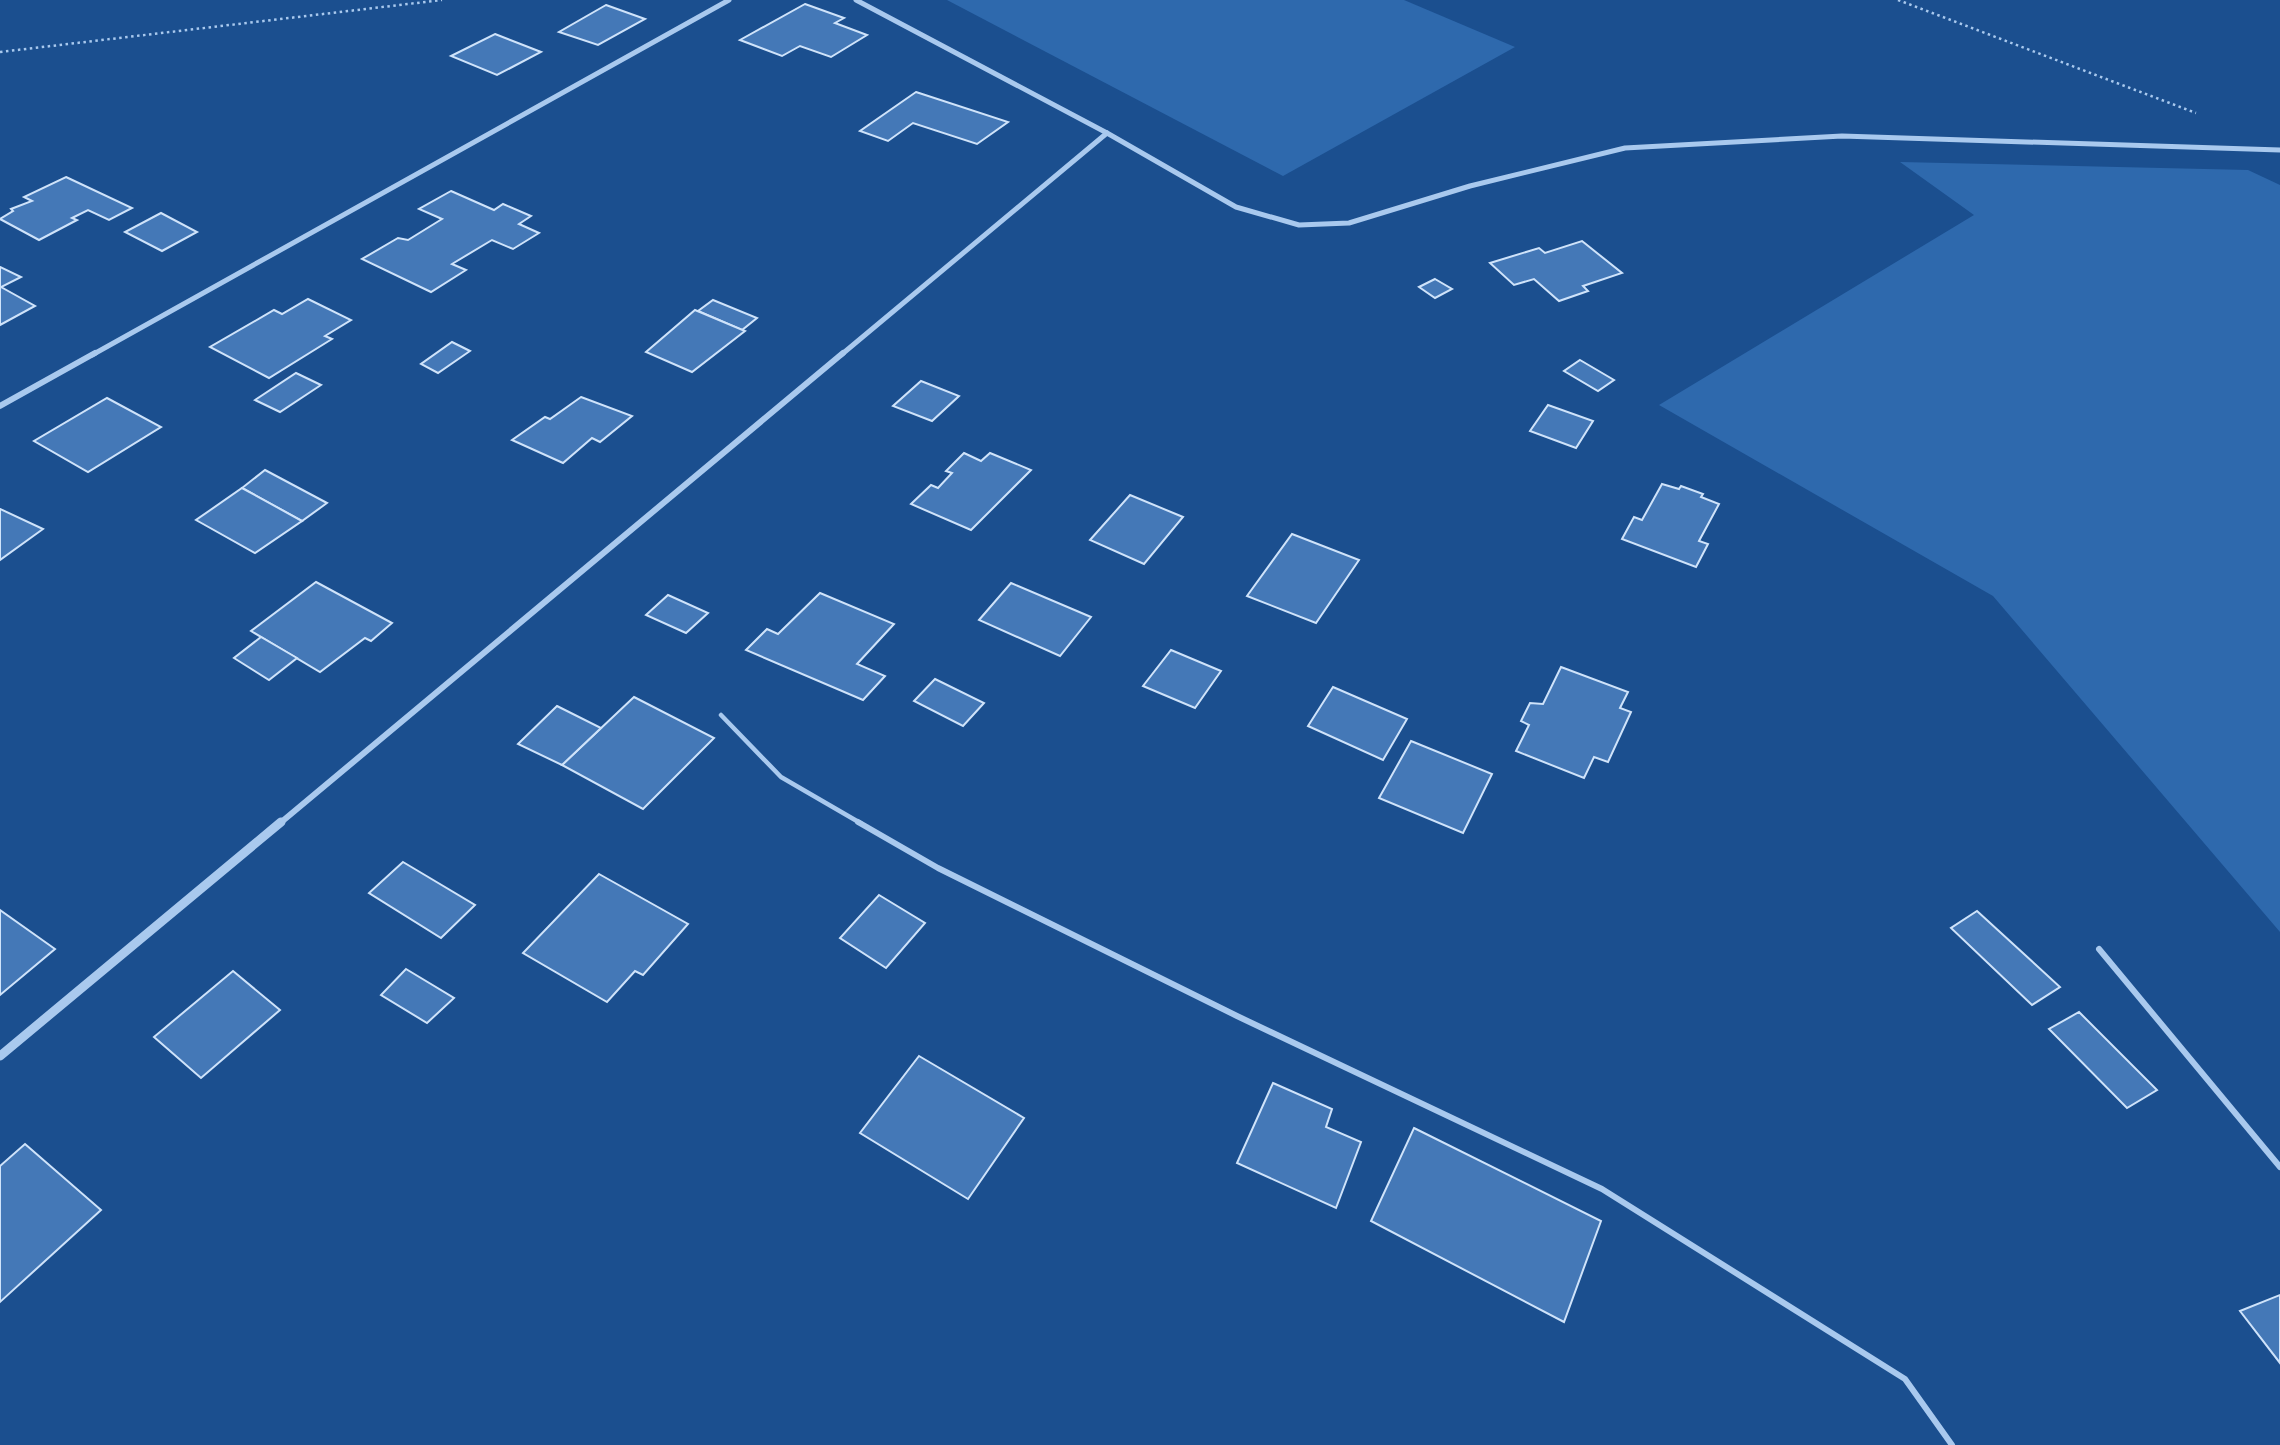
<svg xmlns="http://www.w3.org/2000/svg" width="2280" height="1445" viewBox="0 0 2280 1445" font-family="Karla,sans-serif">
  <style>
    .green { fill: #2e69ad }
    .building { fill: #4478b7; stroke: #cfe3fa; stroke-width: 2 }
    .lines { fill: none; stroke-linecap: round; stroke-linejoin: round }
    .path { stroke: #a9c9ee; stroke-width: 2.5; stroke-dasharray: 2.5 3.5; stroke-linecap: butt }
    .lane-far1 { stroke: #a9c9ee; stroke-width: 4.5 }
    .lane { stroke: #a9c9ee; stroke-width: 6 }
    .street-far2 { stroke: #a9c9ee; stroke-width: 5 }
    .street-far1 { stroke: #a9c9ee; stroke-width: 6 }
    .street { stroke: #a9c9ee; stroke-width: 9 }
  </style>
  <rect width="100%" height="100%" fill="#1b4f8f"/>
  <!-- green -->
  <g class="green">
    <path d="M947,0H1404L1515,47L1283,176Z"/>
    <path d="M1900,162L2248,170L2280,185V932L1993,596L1659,405L1974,215Z"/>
  </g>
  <!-- building -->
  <g class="building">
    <path d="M805,4L844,18L835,23L867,35L831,57L800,46L782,56L740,40Z"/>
    <path d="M606,5L645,19L598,45L559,32Z"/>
    <path d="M495,34L541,52L497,75L451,56Z"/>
    <path d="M916,92L1008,122L977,144L913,123L888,141L860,131Z"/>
    <path d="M66,177L132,208L109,220L88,210L72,218L77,220L39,240L0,219L13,211L11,209L32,201L24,197Z"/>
    <path d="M451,191L494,210L503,204L531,216L519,224L539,233L513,249L492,240L452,264L466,270L431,292L362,259L398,238L408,240L442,219L419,209Z"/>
    <path d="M161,213L197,232L162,251L125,232Z"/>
    <path d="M1582,241L1622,273L1583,286L1588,291L1559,301L1534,279L1514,285L1490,263L1539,248L1545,253Z"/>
    <path d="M0,267L21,277L1,287L35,306L0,325Z"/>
    <path d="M1435,279L1452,289L1435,298L1419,287Z"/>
    <path d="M308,299L351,320L325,336L332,339L269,378L210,347L274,310L282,314Z"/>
    <path d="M713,300L757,318L742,330L698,311Z"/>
    <path d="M695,310L745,331L692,372L646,352Z"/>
    <path d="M452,342L470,351L438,373L421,364Z"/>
    <path d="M1580,360L1614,380L1598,391L1564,371Z"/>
    <path d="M296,373L321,385L280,412L255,400Z"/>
    <path d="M921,381L959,396L932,421L893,406Z"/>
    <path d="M581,397L632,416L600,442L592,438L563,463L512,440L545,417L550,419Z"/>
    <path d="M107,398L161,427L88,472L34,441Z"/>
    <path d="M1548,405L1593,421L1576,448L1530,431Z"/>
    <path d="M964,453L981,461L990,453L1031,470L971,530L911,504L931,485L938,488L952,473L946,471Z"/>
    <path d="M265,470L327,503L302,521L242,488Z"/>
    <path d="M1662,484L1679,489L1681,486L1703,494L1701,497L1719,504L1699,541L1708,544L1696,567L1622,539L1634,517L1642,520Z"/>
    <path d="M242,488L302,521L255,553L196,520Z"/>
    <path d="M1130,495L1183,517L1144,564L1090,540Z"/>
    <path d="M0,509L43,529L0,560Z"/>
    <path d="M1292,534L1359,560L1316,623L1247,596Z"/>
    <path d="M316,582L392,623L371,641L365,638L320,672L251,631Z"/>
    <path d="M1011,583L1091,617L1060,656L979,620Z"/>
    <path d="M820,593L894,624L857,664L885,676L863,700L746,650L767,629L778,634Z"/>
    <path d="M668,595L708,613L686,633L646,615Z"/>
    <path d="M261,637L297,658L269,680L234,658Z"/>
    <path d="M1171,650L1221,671L1195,708L1143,686Z"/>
    <path d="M1561,667L1628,692L1620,708L1631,712L1608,762L1594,757L1584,778L1516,751L1529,725L1521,721L1530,703L1543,704Z"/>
    <path d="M935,679L984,703L963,726L914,701Z"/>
    <path d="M1333,687L1407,719L1383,760L1308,726Z"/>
    <path d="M634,697L714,738L643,809L562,765Z"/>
    <path d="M557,706L601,728L562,765L518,744Z"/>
    <path d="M1411,741L1492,774L1463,833L1379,798Z"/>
    <path d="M403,862L475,905L441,938L369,893Z"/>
    <path d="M599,874L688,924L643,975L635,971L607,1002L523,953Z"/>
    <path d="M879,895L925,923L886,968L840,938Z"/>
    <path d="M0,910L55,949L0,995Z"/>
    <path d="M1977,911L2060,987L2032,1005L1951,928Z"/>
    <path d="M406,969L454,998L427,1023L381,995Z"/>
    <path d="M233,971L280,1010L201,1078L154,1037Z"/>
    <path d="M2079,1012L2157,1090L2127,1108L2049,1029Z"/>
    <path d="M919,1056L1024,1118L968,1199L860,1133Z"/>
    <path d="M1273,1083L1332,1109L1326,1127L1361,1142L1336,1208L1237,1163Z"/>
    <path d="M1414,1128L1601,1221L1564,1322L1371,1221Z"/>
    <path d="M25,1144L101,1210L0,1302V1166Z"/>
    <path d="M2280,1295V1363L2240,1311Z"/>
  </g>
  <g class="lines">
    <!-- path -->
    <g class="path">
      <path d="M1898,0L2196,113"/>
      <path d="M0,52L442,0"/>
    </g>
    <!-- lane-far1 -->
    <path class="lane-far1" d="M721,715L781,777L862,824"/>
    <!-- lane -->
    <g class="lane">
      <path d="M858,822L938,868L1237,1016L1602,1189L1905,1379L1952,1445"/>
      <path d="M2099,949L2280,1167"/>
    </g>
    <!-- street-far2 -->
    <g class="street-far2">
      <path d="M856,0L1107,133L1236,207L1299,225L1349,223L1470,186L1625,148L1842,136L2280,150"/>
      <path d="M92,355L729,0"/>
      <path d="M841,355L1107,133"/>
    </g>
    <!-- street-far1 -->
    <g class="street-far1">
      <path d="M0,406L95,353"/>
      <path d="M279,824L843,353"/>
    </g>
    <!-- street -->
    <path class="street" d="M0,1056L281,822"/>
  </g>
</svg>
